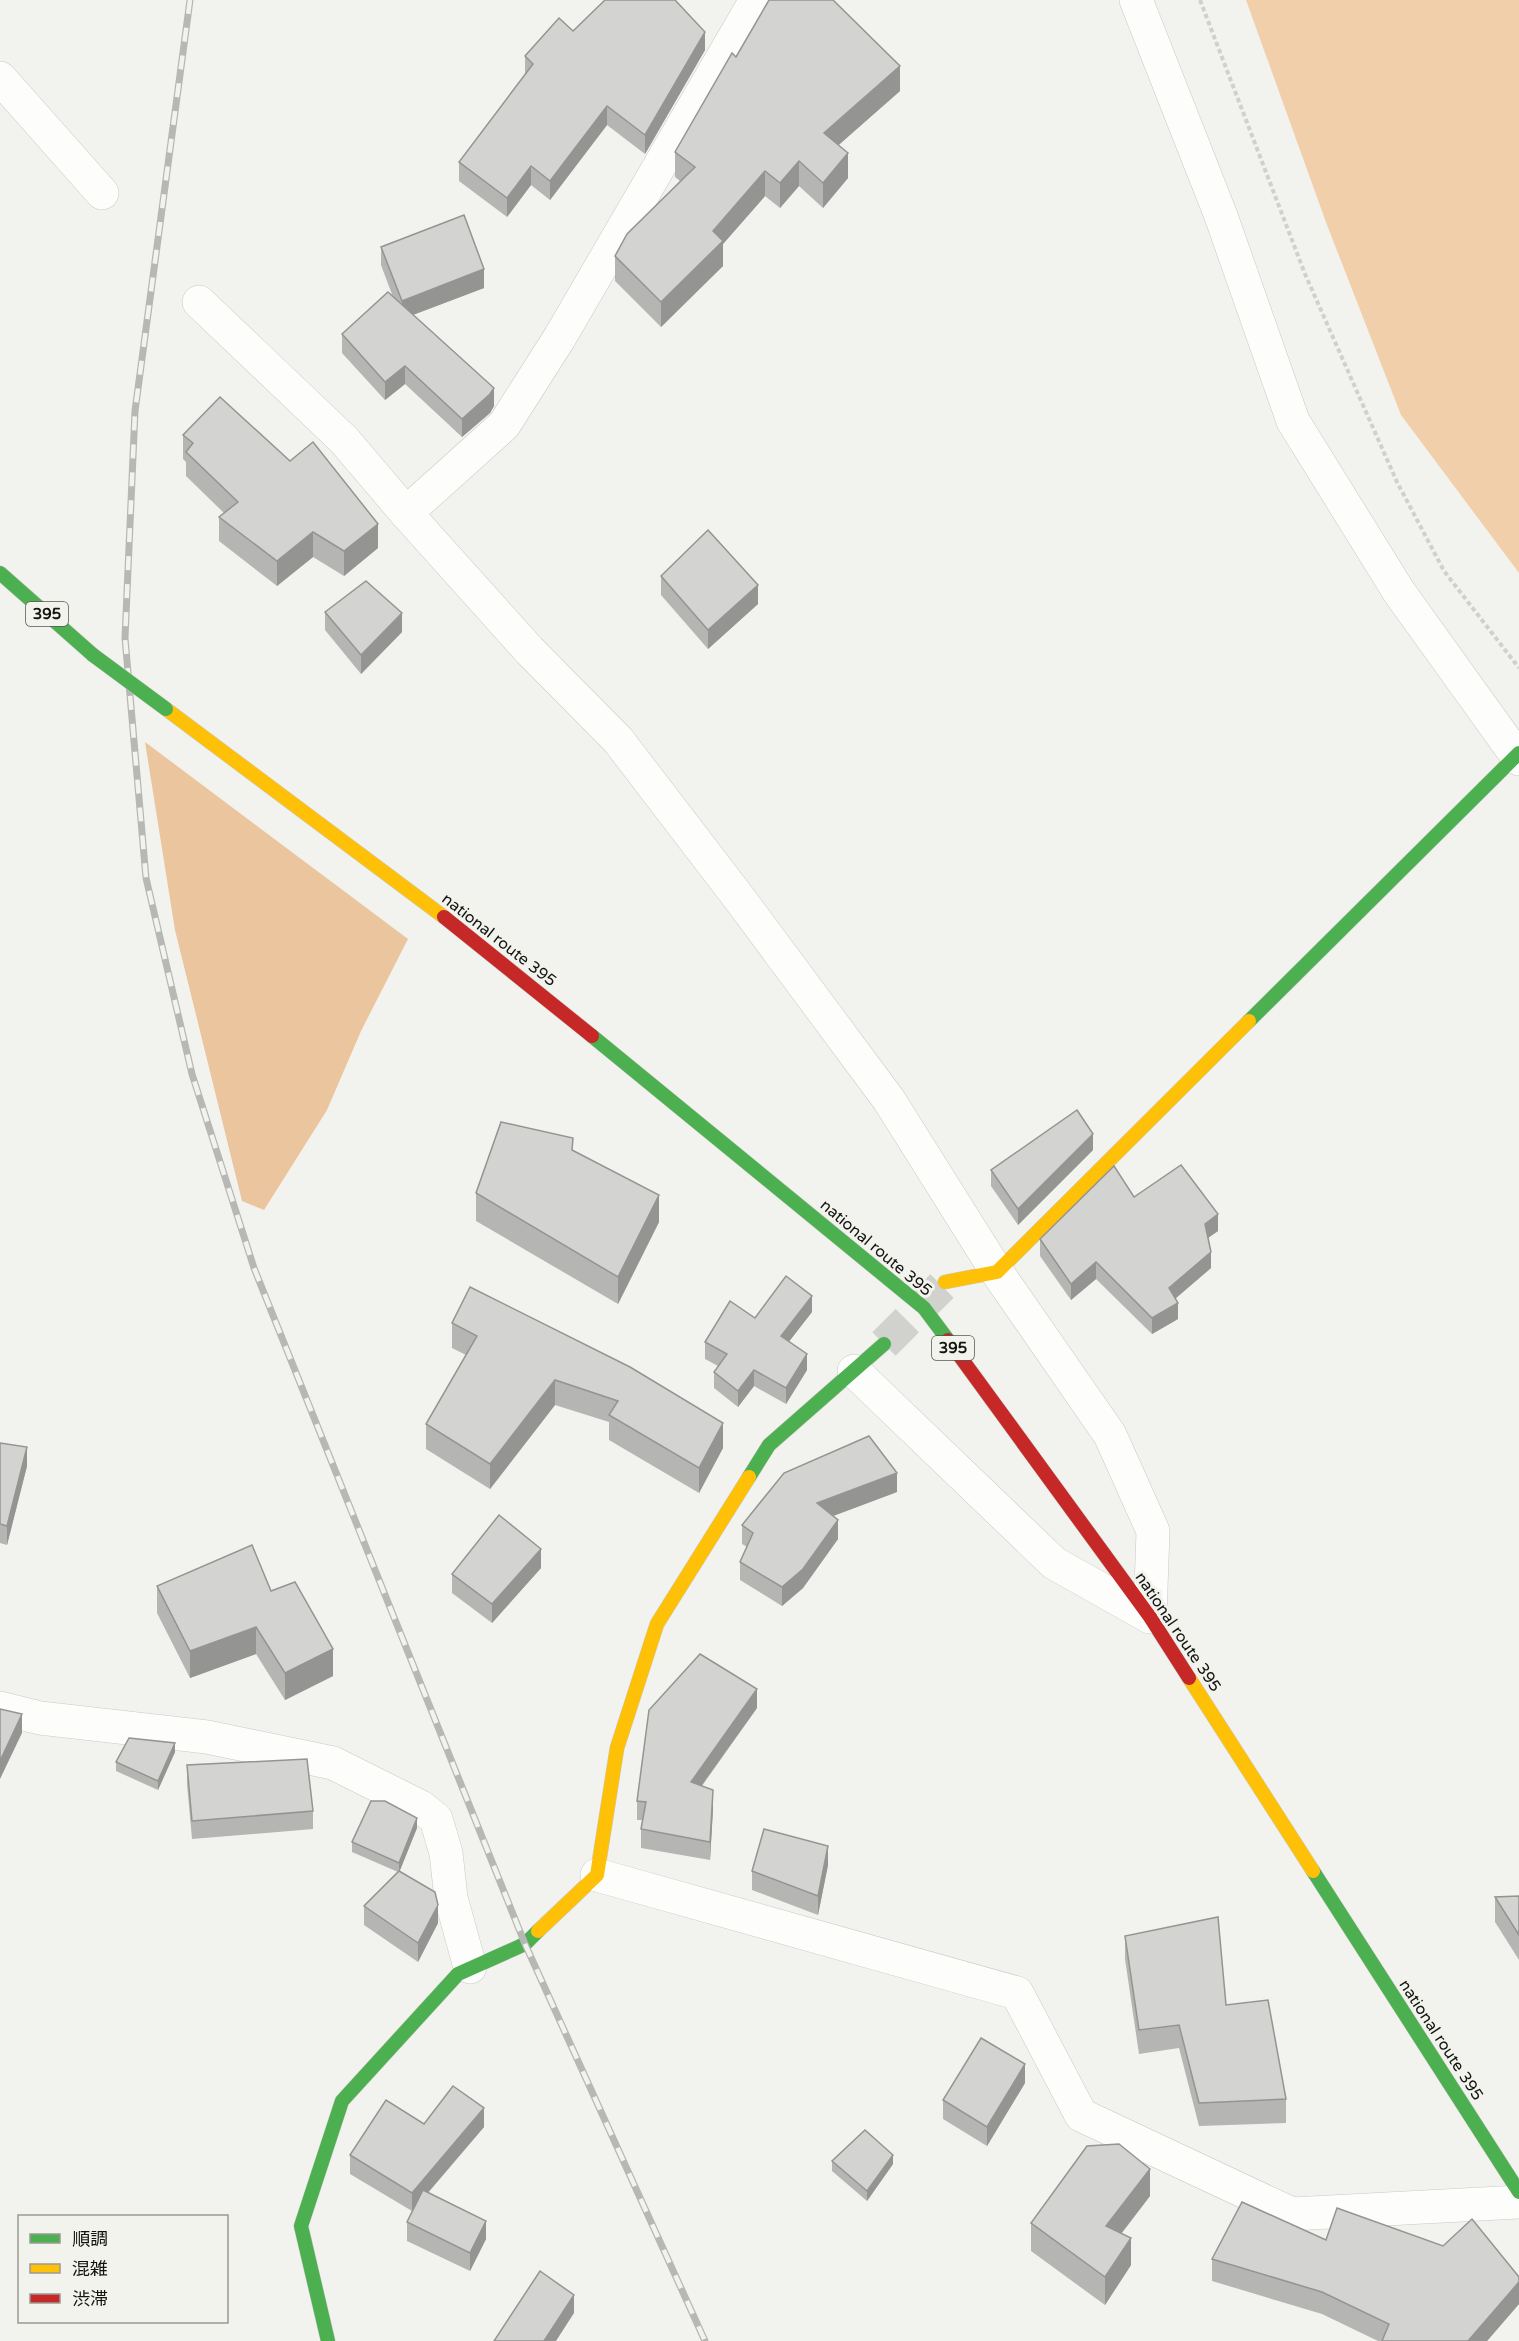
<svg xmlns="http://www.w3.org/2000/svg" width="1519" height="2341" viewBox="0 0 1519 2341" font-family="'Varela Round','Noto Sans JP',sans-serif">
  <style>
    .green { fill: #f1cfaa }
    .forest { fill: #eac59d }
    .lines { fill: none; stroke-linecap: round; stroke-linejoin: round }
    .secondary-tunnel { stroke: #d1d1cd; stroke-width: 33; stroke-dasharray: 33 16; stroke-linecap: butt }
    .street-casing { stroke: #c9c9c6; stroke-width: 34 }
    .fast-casing { stroke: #c9c9c6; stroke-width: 15 }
    .slow-casing { stroke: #c9c9c6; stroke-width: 15 }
    .jam-casing { stroke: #c9c9c6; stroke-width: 15 }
    .path { stroke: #d0d0cf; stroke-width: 4; stroke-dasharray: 4.5 3; stroke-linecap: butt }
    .street { stroke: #fdfdfc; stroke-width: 33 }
    .fast { stroke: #4caf50; stroke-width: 14 }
    .slow { stroke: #ffc107; stroke-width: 14 }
    .jam { stroke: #c62828; stroke-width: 14 }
    .rail-casing { stroke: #b7b7b6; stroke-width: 7 }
    .rail { stroke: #f3f3ed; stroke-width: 4.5; stroke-dasharray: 14; stroke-linecap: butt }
    .fast-bridge-casing { stroke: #c9c9c6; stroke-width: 15; stroke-linecap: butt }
    .fast-bridge { stroke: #4caf50; stroke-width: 14 }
    .wall { fill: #b5b5b4 }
    .shaded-wall { fill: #949492 }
    .building { fill: #d3d3d1; stroke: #949492; stroke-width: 1.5 }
    .labels { text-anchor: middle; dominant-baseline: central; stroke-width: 6; stroke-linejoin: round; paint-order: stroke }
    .shield { fill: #f3f3ed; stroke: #575754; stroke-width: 1.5 }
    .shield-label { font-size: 15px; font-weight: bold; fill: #141412 }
    .street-label { font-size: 16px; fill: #141412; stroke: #f3f3ed }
  </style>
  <rect width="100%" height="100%" fill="#f2f2ee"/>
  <!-- green -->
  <path class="green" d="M1246,0H1519V573L1401,415L1327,225Z"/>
  <!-- forest -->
  <path class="forest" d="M145,742L408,939L361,1031L327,1110L264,1210L242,1201L175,930Z"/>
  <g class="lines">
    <!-- secondary-tunnel -->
    <path class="secondary-tunnel" d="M884,1344L942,1286"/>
    <defs>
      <g id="street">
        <path d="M1136,0L1221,216L1293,421L1399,592L1519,759"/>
        <path d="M0,78L102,193"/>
        <path d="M199,302L344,440L406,513L529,650L618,740L739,898L889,1100L997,1272L1110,1435L1153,1531L1150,1617L1054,1563L854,1371"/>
        <path d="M406,513L504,425L560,337L756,0"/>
        <path d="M0,1708L40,1718L207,1737L333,1763L421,1807L436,1819L446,1853L451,1898L470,1967"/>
        <path d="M597,1875L1017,1993L1081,2115L1292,2214L1519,2202"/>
      </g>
      <g id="fast">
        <path d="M0,573L93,655"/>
        <path d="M1249,1021L1519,753"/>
        <path d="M592,1036L924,1308L948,1340"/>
        <path d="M749,1477L769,1445L884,1344"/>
        <path d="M1313,1871L1519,2192"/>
        <path d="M328,2341L301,2226L342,2101L458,1974L525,1944L538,1931"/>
      </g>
      <g id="slow">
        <path d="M166,709L444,917"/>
        <path d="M945,1282L997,1272L1249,1021"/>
        <path d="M1189,1678L1313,1871"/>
        <path d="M538,1931L597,1875L617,1748L657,1624L749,1477"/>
      </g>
      <g id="jam">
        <path d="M444,917L592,1036"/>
        <path d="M948,1340L1150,1617L1189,1678"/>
      </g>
    </defs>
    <!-- street casing -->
    <use href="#street" class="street-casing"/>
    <!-- fast casing -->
    <use href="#fast" class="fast-casing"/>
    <!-- slow casing -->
    <use href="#slow" class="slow-casing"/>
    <!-- jam casing -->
    <use href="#jam" class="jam-casing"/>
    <!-- path -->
    <path class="path" d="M1200,0L1305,274L1397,482L1444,571L1519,668"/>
    <!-- street -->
    <use href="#street" class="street"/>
    <!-- fast -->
    <use href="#fast" class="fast"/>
    <!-- slow -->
    <use href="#slow" class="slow"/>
    <!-- jam -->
    <use href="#jam" class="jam"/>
    <defs>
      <path id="rail" d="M190,0L135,411L125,638L146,878L192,1074L254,1268L525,1944L705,2341"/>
    </defs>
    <!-- rail casing -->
    <use href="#rail" class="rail-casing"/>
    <!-- rail -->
    <use href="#rail" class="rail"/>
    <defs>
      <path id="fast-bridge" d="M93,655L166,709"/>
    </defs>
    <!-- fast-bridge casing -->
    <use href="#fast-bridge" class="fast-bridge-casing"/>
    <!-- fast-bridge -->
    <use href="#fast-bridge" class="fast-bridge"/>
  </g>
  <!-- wall -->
  <g class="wall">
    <path d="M573,31L705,50L645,154L607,125L550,200L531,185L507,217L459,181V162L525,75V56Z"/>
    <path d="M736,57L900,91L838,145L848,178L823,208L799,186L780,208L765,196L723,244V266L661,327L615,281V256L680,181L675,177V152Z"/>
    <path d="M381,247L484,288L413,315L494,406L490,413L462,437L405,384L385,400L342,353V334L393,297L381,265Z"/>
    <path d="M183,435L378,548L344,576L313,557L277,586L219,541V517L224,513L186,476V462L183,459Z"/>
    <path d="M661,576L758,604L708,649L661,595Z"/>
    <path d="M325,612L402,632L361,674L325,630Z"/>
    <path d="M573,1150L659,1222L618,1304L476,1221V1193Z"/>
    <path d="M1093,1150L1018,1225L991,1186V1170Z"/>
    <path d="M1134,1197L1218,1231L1208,1238L1211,1268L1176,1298L1178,1319L1152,1334L1096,1279L1071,1300L1040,1256V1239Z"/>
    <path d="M812,1312L789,1341L807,1370L786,1404L754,1386L738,1407L714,1388V1372L718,1366L705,1359V1342L755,1318Z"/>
    <path d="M452,1323L723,1448L699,1493L609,1440V1422L555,1405L490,1489L426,1449V1424L466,1355L452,1348Z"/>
    <path d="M0,1443L27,1466L7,1545L0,1543Z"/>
    <path d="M897,1492L833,1516L838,1539L803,1588L782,1606L740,1580V1562L747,1547L742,1544V1525Z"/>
    <path d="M541,1568L492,1623L452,1593V1574Z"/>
    <path d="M157,1586L271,1591L333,1676L285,1700L256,1654L190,1678L157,1613Z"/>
    <path d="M757,1708L702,1786L713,1809L710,1860L641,1848V1829L643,1820H637V1801Z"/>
    <path d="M175,1752L158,1790L116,1771V1762Z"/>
    <path d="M187,1765L313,1811V1829L192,1839L187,1784Z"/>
    <path d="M417,1828L399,1871L438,1923L418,1962L364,1925V1906L398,1872L352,1852V1842Z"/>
    <path d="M828,1865L818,1915L752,1890V1871Z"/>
    <path d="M1519,1896V1960L1495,1922V1897Z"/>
    <path d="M1125,1936L1226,2005L1286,2099V2123L1199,2126L1179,2048L1139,2054L1125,1959Z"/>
    <path d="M1025,2083L987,2146L943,2119V2100Z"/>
    <path d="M424,2124L484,2127L428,2193L486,2239L470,2271L407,2241V2222L412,2211L350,2174V2155Z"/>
    <path d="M832,2161L893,2164L867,2201L832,2171Z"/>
    <path d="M1150,2196L1122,2233L1131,2265L1105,2305L1031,2251V2223Z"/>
    <path d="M1326,2240L1519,2277V2304L1487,2341H1378L1322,2314L1212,2281V2259Z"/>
  </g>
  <!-- shaded-wall -->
  <g class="shaded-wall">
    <path d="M705,32V50L645,154V135Z"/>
    <path d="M900,66V91L824,158V133Z"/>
    <path d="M607,106V125L550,200V181Z"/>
    <path d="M848,153V178L823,208V183Z"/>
    <path d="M799,161V186L780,208V183Z"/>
    <path d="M531,166V185L507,217V198Z"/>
    <path d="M765,171V196L723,244V266L661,327V302L713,231Z"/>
    <path d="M484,269V288L402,319V301Z"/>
    <path d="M405,366V384L385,400V382Z"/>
    <path d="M494,388V406L490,413L462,437V419Z"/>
    <path d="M378,524V548L344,576V551Z"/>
    <path d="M313,532V557L277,586V561Z"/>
    <path d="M758,585V604L708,649V630Z"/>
    <path d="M402,613V632L361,674V655Z"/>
    <path d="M1093,1134V1150L1018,1225V1209Z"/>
    <path d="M659,1195V1222L618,1304V1277Z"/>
    <path d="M1218,1214V1231L1205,1240V1224Z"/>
    <path d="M1211,1252V1268L1169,1304V1288Z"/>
    <path d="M1096,1262V1279L1071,1300V1284Z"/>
    <path d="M812,1296V1312L781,1352V1336Z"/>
    <path d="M1178,1303V1319L1152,1334V1318Z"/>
    <path d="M807,1354V1370L786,1404V1388Z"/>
    <path d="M754,1370V1386L738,1407V1391Z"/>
    <path d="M555,1380V1405L490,1489V1464Z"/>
    <path d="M723,1423V1448L699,1493V1468Z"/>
    <path d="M27,1447V1466L7,1545V1526Z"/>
    <path d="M897,1473V1492L817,1522V1503Z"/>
    <path d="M838,1520V1539L803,1588L782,1606V1587Z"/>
    <path d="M541,1549V1568L492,1623V1604Z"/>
    <path d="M256,1627V1654L190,1678V1651Z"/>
    <path d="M333,1649V1676L285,1700V1673Z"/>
    <path d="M757,1689V1708L691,1800V1782Z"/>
    <path d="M22,1714V1733L0,1779V1761Z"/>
    <path d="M175,1743V1752L158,1790V1781Z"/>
    <path d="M713,1790V1809L710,1860V1842Z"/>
    <path d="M417,1818V1828L399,1873V1863Z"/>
    <path d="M828,1846V1865L818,1915V1896Z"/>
    <path d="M438,1905V1923L418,1962V1943Z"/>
    <path d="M1025,2064V2083L987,2146V2127Z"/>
    <path d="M484,2108V2127L412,2211V2193Z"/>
    <path d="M893,2155V2164L867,2201V2191Z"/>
    <path d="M1150,2169V2196L1106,2253V2226Z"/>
    <path d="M486,2221V2239L470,2271V2253Z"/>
    <path d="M1131,2238V2265L1105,2305V2277Z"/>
    <path d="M1519,2282V2304L1487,2341H1468Z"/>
    <path d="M574,2295V2313L556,2341H544Z"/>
  </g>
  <!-- building -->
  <g class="building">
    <path d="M605,0H675L705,32L645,135L607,106L550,181L531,166L507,198L459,162L533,64L525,56L559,18L573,31Z"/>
    <path d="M769,0H833L900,66L824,133L848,153L823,183L799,161L780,183L765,171L713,231L723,241L661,302L615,256L627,234L695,167L675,152L732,53L736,57Z"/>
    <path d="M464,215L484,269L402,301L381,247Z"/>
    <path d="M388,292L494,388L490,394L462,419L405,366L385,382L342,334Z"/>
    <path d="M220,397L290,461L313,442L378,524L344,551L313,532L277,561L219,517L238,502L186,452L193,443L183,435Z"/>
    <path d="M708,530L758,585L708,630L661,576Z"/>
    <path d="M366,581L402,613L361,655L325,612Z"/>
    <path d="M1077,1110L1093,1134L1018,1209L991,1170Z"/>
    <path d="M501,1122L573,1138L572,1150L659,1195L618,1277L476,1193Z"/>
    <path d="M1181,1165L1218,1214L1205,1224L1211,1252L1169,1288L1178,1303L1152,1318L1096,1262L1071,1284L1040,1239L1114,1166L1134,1197Z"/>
    <path d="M786,1276L812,1296L781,1336L807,1354L786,1388L754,1370L738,1391L714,1372L727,1354L705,1342L730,1301L755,1318Z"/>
    <path d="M470,1287L630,1367L723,1423L699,1468L609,1415L618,1401L555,1380L490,1464L426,1424L477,1336L452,1323Z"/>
    <path d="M869,1436L897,1473L817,1503L838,1520L803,1569L782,1587L740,1562L753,1533L742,1525L784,1473Z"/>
    <path d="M0,1443L27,1447L7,1526L0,1524Z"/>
    <path d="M499,1515L541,1549L492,1604L452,1574Z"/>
    <path d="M252,1545L271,1591L295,1582L333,1649L285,1673L256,1627L190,1651L157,1586Z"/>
    <path d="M700,1654L757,1689L691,1782L713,1790L710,1842L641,1829L646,1802L637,1801L649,1710Z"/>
    <path d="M0,1709L22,1714L0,1761Z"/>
    <path d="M129,1738L175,1743L158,1781L116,1762Z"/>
    <path d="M307,1759L313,1811L192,1821L187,1765Z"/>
    <path d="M371,1801H385L417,1818L399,1863L352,1842Z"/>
    <path d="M764,1829L828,1846L818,1896L752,1871Z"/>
    <path d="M399,1871L435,1892L438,1905L418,1943L364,1906Z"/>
    <path d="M1519,1896V1935L1495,1897Z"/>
    <path d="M1218,1917L1226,2005L1268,2000L1286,2099L1199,2103L1179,2025L1139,2030L1125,1936Z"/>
    <path d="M981,2038L1025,2064L987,2127L943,2100Z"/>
    <path d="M453,2086L484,2108L412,2193L350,2155L386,2100L424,2124Z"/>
    <path d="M865,2130L893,2155L867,2191L832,2161Z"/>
    <path d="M1119,2144L1150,2169L1106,2226L1131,2238L1105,2277L1031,2223L1087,2146Z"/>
    <path d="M423,2190L486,2221L470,2253L407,2222Z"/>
    <path d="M1242,2202L1326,2240L1337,2208L1443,2246L1472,2219L1519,2277V2282L1468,2341H1382L1389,2324L1322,2292L1212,2259Z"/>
    <path d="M540,2271L574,2295L544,2341H494Z"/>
  </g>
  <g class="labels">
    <!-- shield labels -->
    <g class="shield">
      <rect x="26" y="602" width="42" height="24" rx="4.5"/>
      <rect x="932" y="1336" width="42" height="24" rx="4.5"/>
    </g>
    <g class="shield-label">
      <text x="47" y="614">395</text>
      <text x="953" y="1348">395</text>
    </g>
    <!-- street labels -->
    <g class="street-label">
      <text transform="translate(499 940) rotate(38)">national route 395</text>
      <text transform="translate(876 1248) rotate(40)">national route 395</text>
      <text transform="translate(1178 1632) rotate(56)">national route 395</text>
      <text transform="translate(1441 2040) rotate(57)">national route 395</text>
    </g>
  </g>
  <!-- legend -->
  <rect x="18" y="2215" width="210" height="108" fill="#f3f3ed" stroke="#9a9a95" stroke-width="1.5"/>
  <rect x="30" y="2234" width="30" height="9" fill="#4caf50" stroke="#9a9a95" stroke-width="1.5"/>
  <text x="72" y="2245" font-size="18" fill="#141412">順調</text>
  <rect x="30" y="2264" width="30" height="9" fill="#ffc107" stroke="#9a9a95" stroke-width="1.5"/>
  <text x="72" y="2275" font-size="18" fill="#141412">混雑</text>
  <rect x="30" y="2294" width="30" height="9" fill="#c62828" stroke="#9a9a95" stroke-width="1.5"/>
  <text x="72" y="2305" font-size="18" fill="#141412">渋滞</text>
</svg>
